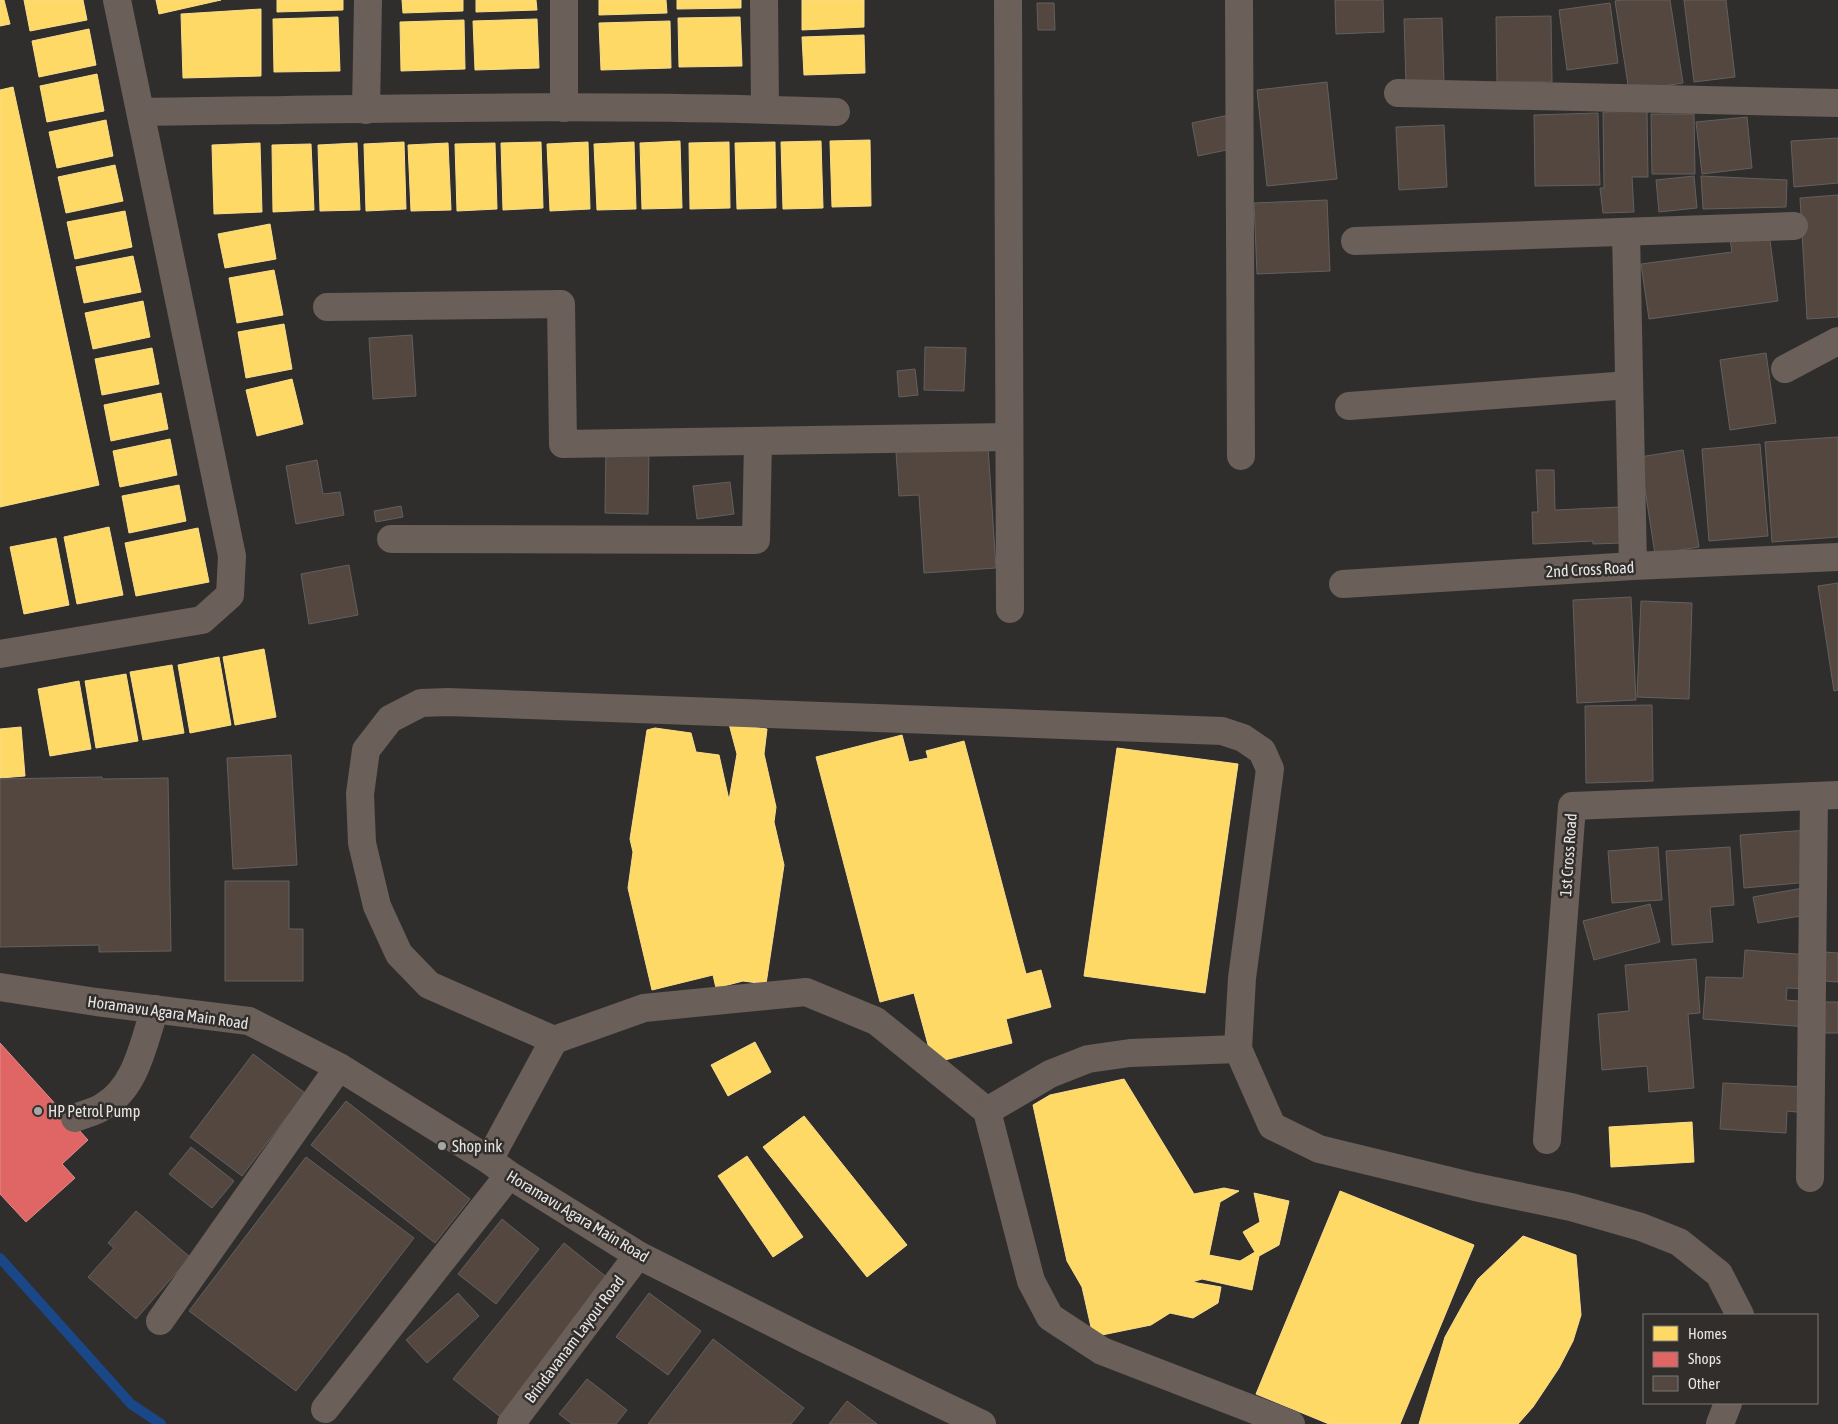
<svg xmlns="http://www.w3.org/2000/svg" width="1838" height="1424" viewBox="0 0 1838 1424" font-family="'Asap Condensed',sans-serif">
  <style>
    .homes { fill: #ffd966; stroke: #f8dd8c }
    .shops { fill: #e06666; stroke: #e28c8c }
    .lines { fill: none; stroke-linecap: round; stroke-linejoin: round }
    .stream { stroke: #1a4788; stroke-width: 10 }
    .building { fill: #54473f; stroke: #62605f }
    .minor { stroke: #6a5f59; stroke-width: 28 }
    .poi-dot { fill: #a8a6a5; stroke: #312e2c; stroke-width: 2 }
    .labels { text-anchor: middle; dominant-baseline: central; stroke-width: 5; stroke-linejoin: round; paint-order: stroke }
    .street-label { font-size: 16px; fill: #e8e6e5; stroke: #312e2c }
    .poi-label { font-size: 16px; fill: #e8e6e5; stroke: #312e2c; text-anchor: start }
  </style>
  <rect width="100%" height="100%" fill="#302e2d"/>
  <!-- homes -->
  <g class="homes">
    <path d="M0,0H4L10,24L0,26Z"/>
    <path d="M24,0H83L87,20L30,31Z"/>
    <path d="M156,0H221L159,14Z"/>
    <path d="M277,0H343V10L277,12Z"/>
    <path d="M402,0H463V11L403,13Z"/>
    <path d="M476,0H536L537,10L476,12Z"/>
    <path d="M599,0H666L667,13L599,15Z"/>
    <path d="M677,0H741V8L677,9Z"/>
    <path d="M802,0H864V27L802,30Z"/>
    <path d="M261,9V76L183,78L181,14Z"/>
    <path d="M338,17L340,71L274,72L273,19Z"/>
    <path d="M740,17L742,66L679,67L678,18Z"/>
    <path d="M537,19L539,68L475,70L473,21Z"/>
    <path d="M464,20L465,69L401,71L400,22Z"/>
    <path d="M670,21L671,68L601,70L599,23Z"/>
    <path d="M89,29L96,65L39,77L32,41Z"/>
    <path d="M864,35L865,73L804,75L802,37Z"/>
    <path d="M97,74L104,111L47,122L40,86Z"/>
    <path d="M13,87L99,485L0,507V90Z"/>
    <path d="M106,120L113,156L57,168L49,132Z"/>
    <path d="M870,140L871,206L832,207L830,141Z"/>
    <path d="M680,141L682,208L642,209L640,143Z"/>
    <path d="M821,141L823,208L783,209L781,142Z"/>
    <path d="M404,142L406,209L366,211L364,144Z"/>
    <path d="M541,142L543,208L503,210L501,143Z"/>
    <path d="M588,142L590,209L550,211L547,144Z"/>
    <path d="M634,142L636,209L597,210L594,144Z"/>
    <path d="M729,142L730,208L690,209L689,143Z"/>
    <path d="M775,142L776,208L737,209L735,143Z"/>
    <path d="M260,143L262,212L214,214L212,145Z"/>
    <path d="M357,143L360,210L320,211L318,145Z"/>
    <path d="M448,143L451,210L411,211L408,145Z"/>
    <path d="M495,143L497,209L457,211L455,144Z"/>
    <path d="M311,144L314,210L273,212L272,145Z"/>
    <path d="M115,165L123,201L66,213L58,177Z"/>
    <path d="M125,211L132,247L75,259L67,222Z"/>
    <path d="M270,224L276,259L225,268L218,234Z"/>
    <path d="M133,256L141,292L84,303L76,267Z"/>
    <path d="M274,270L283,315L237,323L229,278Z"/>
    <path d="M143,301L150,337L93,349L85,313Z"/>
    <path d="M284,324L292,369L246,378L238,332Z"/>
    <path d="M152,348L159,384L102,395L95,359Z"/>
    <path d="M292,379L303,424L257,436L246,390Z"/>
    <path d="M161,393L168,429L111,441L104,405Z"/>
    <path d="M170,439L177,475L120,487L113,451Z"/>
    <path d="M179,485L186,521L129,533L122,496Z"/>
    <path d="M109,527L123,595L77,604L64,537Z"/>
    <path d="M198,528L209,582L136,596L125,543Z"/>
    <path d="M56,538L69,605L24,614L10,547Z"/>
    <path d="M264,649L276,717L235,725L223,657Z"/>
    <path d="M219,657L231,725L190,733L178,665Z"/>
    <path d="M172,665L184,733L143,740L130,672Z"/>
    <path d="M126,674L138,741L96,748L85,681Z"/>
    <path d="M79,681L91,749L50,756L38,689Z"/>
    <path d="M729,724L767,729L764,754L776,807L774,822L784,865L766,984L743,981L716,988L713,975L652,990L628,888L633,852L630,839L647,730L655,728L691,733L696,752L719,755L729,800L737,754Z"/>
    <path d="M21,727L25,776L0,778V729Z"/>
    <path d="M902,735L909,762L928,758L926,751L964,741L1026,974L1041,970L1051,1007L1006,1019L1012,1043L933,1063L914,993L880,1002L816,757Z"/>
    <path d="M1117,748L1238,764L1205,993L1084,976Z"/>
    <path d="M755,1042L771,1072L728,1096L711,1065Z"/>
    <path d="M1124,1079L1194,1194L1224,1188L1239,1191L1220,1202L1209,1255L1240,1261L1255,1252L1243,1232L1260,1222L1254,1193L1289,1201L1279,1245L1259,1256L1252,1290L1202,1279L1192,1282L1221,1287L1218,1303L1193,1318L1170,1313L1151,1325L1097,1336L1091,1327L1082,1287L1067,1261L1033,1105L1050,1095Z"/>
    <path d="M804,1116L907,1245L867,1277L763,1147Z"/>
    <path d="M1692,1122L1694,1162L1611,1167L1609,1127Z"/>
    <path d="M747,1156L803,1237L773,1257L718,1176Z"/>
    <path d="M1340,1191L1474,1245L1400,1424H1329L1256,1394Z"/>
    <path d="M1523,1236L1576,1255L1581,1315L1573,1341L1559,1368L1533,1407L1518,1424H1419L1445,1337L1466,1299L1478,1279Z"/>
  </g>
  <!-- shops -->
  <path class="shops" d="M0,1043L88,1140L62,1164L75,1178L26,1222L0,1194Z"/>
  <g class="lines">
    <!-- stream -->
    <path class="stream" d="M0,1258L131,1404L161,1424"/>
  </g>
  <!-- building -->
  <g class="building">
    <path d="M1335,0H1383L1384,32L1336,34Z"/>
    <path d="M1623,0H1670L1683,83L1629,91L1615,1Z"/>
    <path d="M1684,0H1726L1735,77L1694,82Z"/>
    <path d="M1037,3H1054L1055,30H1038Z"/>
    <path d="M1610,3L1618,63L1567,70L1559,10Z"/>
    <path d="M1551,16L1552,82H1497L1496,17Z"/>
    <path d="M1442,18L1444,83H1406L1404,19Z"/>
    <path d="M1327,82L1337,179L1267,186L1257,90Z"/>
    <path d="M1647,111L1648,177H1632L1634,212L1603,213L1600,188H1604L1603,112Z"/>
    <path d="M1598,113L1600,185L1535,186L1534,115Z"/>
    <path d="M1651,114H1694L1695,174H1652Z"/>
    <path d="M1229,115L1236,148L1198,156L1192,123Z"/>
    <path d="M1747,117L1752,168L1702,174L1696,122Z"/>
    <path d="M1444,125L1447,187L1399,190L1396,127Z"/>
    <path d="M1838,138V183L1794,187L1791,141Z"/>
    <path d="M1694,176L1697,208L1659,212L1656,180Z"/>
    <path d="M1701,176L1787,180L1786,207L1703,209Z"/>
    <path d="M1838,195V317L1807,319L1800,198Z"/>
    <path d="M1327,200L1330,271L1257,274L1254,203Z"/>
    <path d="M1769,233L1778,301L1649,319L1641,264L1732,252L1730,239Z"/>
    <path d="M412,335L416,396L373,399L369,338Z"/>
    <path d="M925,347L966,348L964,391L924,390Z"/>
    <path d="M1766,353L1776,423L1730,430L1720,360Z"/>
    <path d="M915,369L918,395L899,397L897,371Z"/>
    <path d="M1838,437V537L1772,542L1765,442Z"/>
    <path d="M1760,444L1768,536L1709,541L1702,449Z"/>
    <path d="M988,446L996,568L924,573L919,495L899,496L896,452Z"/>
    <path d="M606,448L649,449L648,514L605,513Z"/>
    <path d="M1683,450L1699,547L1655,554L1640,457Z"/>
    <path d="M317,460L323,494L340,492L344,515L296,524L286,466Z"/>
    <path d="M1536,470H1554L1555,510L1621,507L1622,543L1593,544V541L1533,544L1532,512H1538Z"/>
    <path d="M730,482L734,514L697,519L693,486Z"/>
    <path d="M401,506L403,517L376,522L374,511Z"/>
    <path d="M349,565L358,615L309,624L301,574Z"/>
    <path d="M1838,583V690L1834,691L1818,586Z"/>
    <path d="M1631,597L1636,700L1577,703L1573,600Z"/>
    <path d="M1641,601L1692,603L1689,699L1637,697Z"/>
    <path d="M1652,705L1653,781L1586,783L1585,706Z"/>
    <path d="M291,755L297,865L233,869L227,758Z"/>
    <path d="M102,777V779L168,778L171,951L99,952V945L0,947V779Z"/>
    <path d="M1808,830L1809,882L1744,888L1740,835Z"/>
    <path d="M1658,847L1662,900L1612,903L1608,851Z"/>
    <path d="M1730,847L1734,905L1710,907L1713,942L1672,945L1666,851Z"/>
    <path d="M225,881H289V929H303V981H225Z"/>
    <path d="M1803,888L1807,915L1758,923L1753,897Z"/>
    <path d="M1650,904L1660,942L1594,960L1583,921Z"/>
    <path d="M1745,950L1809,955L1807,989L1787,988L1786,1000L1809,1002L1807,1027L1703,1019L1706,977L1743,978Z"/>
    <path d="M1824,952L1838,953V982L1823,981Z"/>
    <path d="M1696,959L1700,1013L1688,1014L1694,1088L1649,1092L1647,1066L1602,1070L1598,1014L1629,1011L1625,965Z"/>
    <rect x="1824" y="1002" width="14" height="31"/>
    <path d="M253,1054L305,1093L242,1176L190,1137Z"/>
    <path d="M1723,1083L1807,1087L1806,1113L1787,1111L1786,1133L1720,1129Z"/>
    <path d="M346,1101L470,1199L435,1243L311,1145Z"/>
    <path d="M191,1147L234,1181L212,1208L169,1174Z"/>
    <path d="M306,1157L414,1238L296,1391L189,1311Z"/>
    <path d="M136,1211L190,1257L136,1319L88,1277L114,1248L108,1243Z"/>
    <path d="M502,1219L539,1249L496,1304L458,1274Z"/>
    <path d="M564,1243L614,1283L503,1419L453,1379Z"/>
    <path d="M458,1293L479,1316L427,1363L406,1340Z"/>
    <path d="M649,1293L701,1331L668,1375L616,1337Z"/>
    <path d="M713,1339L804,1408L791,1424H648Z"/>
    <path d="M587,1379L627,1410L616,1424H572L559,1414Z"/>
    <path d="M847,1401L877,1424H829Z"/>
  </g>
  <g class="lines">
    <!-- minor -->
    <g class="minor">
      <path d="M564,0V108"/>
      <path d="M764,0L765,109"/>
      <path d="M1008,0L1010,609"/>
      <path d="M1239,0L1241,456"/>
      <path d="M1398,93L1838,103"/>
      <path d="M366,110L368,0"/>
      <path d="M141,112C372,109 604,103 836,112"/>
      <path d="M1626,232L1633,566"/>
      <path d="M1355,241L1794,226"/>
      <path d="M327,307L561,304L563,444L1009,437"/>
      <path d="M1785,369L1838,341"/>
      <path d="M1349,406L1629,385"/>
      <path d="M391,539L756,540L758,441"/>
      <path d="M1343,584L1633,566L1838,557"/>
      <path d="M0,654L202,620L230,595L232,556L117,0"/>
      <path d="M0,987L96,1002L249,1021L339,1067L489,1160L509,1175L638,1255L807,1340L982,1424"/>
      <path d="M554,1040L644,1008L806,992L876,1021L987,1111L1031,1281L1050,1317L1102,1351L1291,1424"/>
      <path d="M987,1111L1050,1074L1088,1059L1130,1053L1238,1049"/>
      <path d="M75,1118C84,1114 96,1112 104,1106C137,1086 143,1043 155,1009"/>
      <path d="M1547,1140L1572,806L1838,795"/>
      <path d="M489,1160L554,1040L429,985L399,954L377,906L362,843L360,794L366,750L390,719L421,703L448,702L1222,731L1243,738L1262,751L1270,769L1242,978L1238,1049L1272,1126L1319,1149L1475,1187L1571,1207L1641,1227L1679,1242L1719,1274L1740,1315"/>
      <path d="M1810,1178L1814,796"/>
      <path d="M160,1321L339,1067"/>
      <path d="M325,1409L509,1175"/>
      <path d="M511,1424L638,1255"/>
      <path d="M1720,1424L1728,1403"/>
    </g>
  </g>
  <!-- markers -->
  <g class="poi-dot">
    <circle cx="38" cy="1111" r="5"/>
    <circle cx="442" cy="1146" r="5"/>
  </g>
  <g class="labels">
    <!-- street labels -->
    <g class="street-label">
      <text transform="translate(1590 569) rotate(-3)">2nd Cross Road</text>
      <text transform="translate(1568 855) rotate(-86)">1st Cross Road</text>
      <text transform="translate(168 1012) rotate(8)">Horamavu Agara Main Road</text>
      <text transform="translate(578 1216) rotate(31)">Horamavu Agara Main Road</text>
      <text transform="translate(574 1339) rotate(-53)">Brindavanam Layout Road</text>
    </g>
    <!-- poi labels -->
    <g class="poi-label">
      <text x="48" y="1111">HP Petrol Pump</text>
      <text x="452" y="1146">Shop ink</text>
    </g>
  </g>
  <!-- legend -->
  <rect x="1643" y="1314" width="175" height="90" fill="#312e2c" stroke="#7a7876"/>
  <rect x="1653" y="1326" width="25" height="15" fill="#ffd966" stroke="#7a7876"/>
  <text x="1688" y="1339" font-size="15" fill="#e8e6e5">Homes</text>
  <rect x="1653" y="1352" width="25" height="15" fill="#e06666" stroke="#7a7876"/>
  <text x="1688" y="1364" font-size="15" fill="#e8e6e5">Shops</text>
  <rect x="1653" y="1376" width="25" height="15" fill="#54473f" stroke="#7a7876"/>
  <text x="1688" y="1389" font-size="15" fill="#e8e6e5">Other</text>
</svg>
